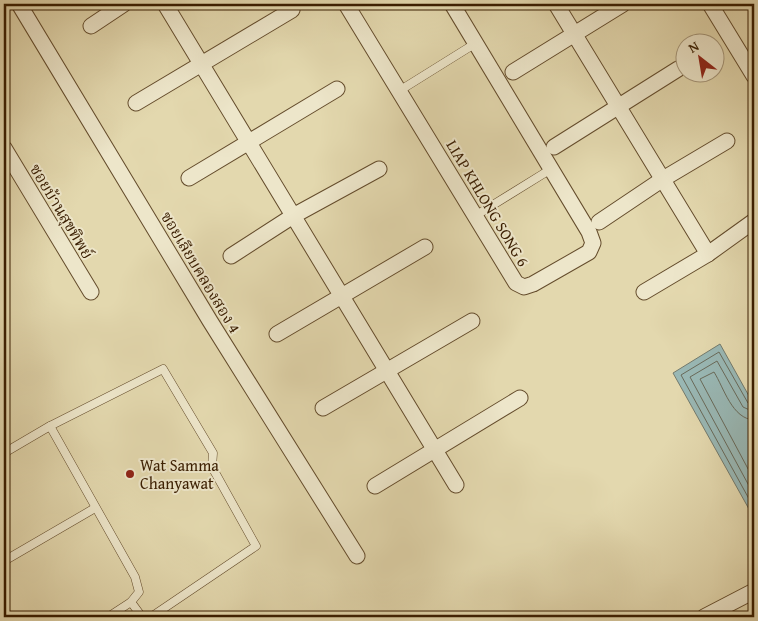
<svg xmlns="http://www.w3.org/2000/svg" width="758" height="621" viewBox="0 0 758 621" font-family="'Gentium Book Plus','Noto Serif Thai',serif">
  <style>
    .water { fill: #99b8b5; stroke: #737a6d }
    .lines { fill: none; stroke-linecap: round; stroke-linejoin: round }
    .shore { stroke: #696a5a; stroke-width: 1 }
    .lane-casing { stroke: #644c2c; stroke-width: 9 }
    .street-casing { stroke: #644c2c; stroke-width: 17 }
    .lane { stroke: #ede6ca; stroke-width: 8 }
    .street { stroke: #ede6ca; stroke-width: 15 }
    .poi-dot { fill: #8f2418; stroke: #ede6ca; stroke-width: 2 }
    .labels { text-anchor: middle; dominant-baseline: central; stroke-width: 4; stroke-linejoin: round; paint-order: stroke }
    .street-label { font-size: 16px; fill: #391d00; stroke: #ede6ca }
    .poi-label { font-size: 16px; fill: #391d00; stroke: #ede6ca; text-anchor: start }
  </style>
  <rect width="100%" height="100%" fill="#e3d8ae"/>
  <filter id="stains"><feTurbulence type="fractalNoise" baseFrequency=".004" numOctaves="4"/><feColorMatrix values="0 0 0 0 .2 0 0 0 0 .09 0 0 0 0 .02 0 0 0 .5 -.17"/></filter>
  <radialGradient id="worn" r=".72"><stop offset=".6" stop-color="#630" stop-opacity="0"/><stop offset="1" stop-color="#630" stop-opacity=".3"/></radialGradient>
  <!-- water -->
  <path class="water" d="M720,344L754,405V518L673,373Z"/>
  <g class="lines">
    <!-- shore -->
    <g class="shore">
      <path d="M754,406L748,403L719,352L681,375L754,508"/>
      <path d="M754,412L743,407L717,361L690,377L754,495"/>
      <path d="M754,420C732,419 724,388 714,372L700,379L754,480"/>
    </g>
    <defs>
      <g id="lane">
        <path d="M399,91L476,43"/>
        <path d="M475,216L551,169"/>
        <path d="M50,426L163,369L213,453L212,467L256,546L151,617"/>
        <path d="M4,453L50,426L135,577L139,592L131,602L108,617"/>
        <path d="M4,561L95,508"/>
        <path d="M131,602L142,617"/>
        <path d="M4,610L8,617"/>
      </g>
      <g id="street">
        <path d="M19,4L210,321L357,556"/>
        <path d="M165,4L456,485"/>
        <path d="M346,4L516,283L524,287L533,284L589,252L593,243L589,232L452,4"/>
        <path d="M556,4L708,254"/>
        <path d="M710,4L754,76"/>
        <path d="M91,26L124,4"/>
        <path d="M513,72L623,4"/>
        <path d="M136,103L292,10"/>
        <path d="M554,147L678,69"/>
        <path d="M4,148L91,292"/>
        <path d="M189,178L337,89"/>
        <path d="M599,222L663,179L727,141"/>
        <path d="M231,256L293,216L379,169"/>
        <path d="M644,292L708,254L754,221"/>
        <path d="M277,334L425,247"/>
        <path d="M323,408L472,321"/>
        <path d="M375,486L520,398"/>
        <path d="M704,617L754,591"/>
      </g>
    </defs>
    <!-- lane casing -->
    <use href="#lane" class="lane-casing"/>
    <!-- street casing -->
    <use href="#street" class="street-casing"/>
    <!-- lane -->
    <use href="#lane" class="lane"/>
    <!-- street -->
    <use href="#street" class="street"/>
  </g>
  <!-- markers -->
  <circle class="poi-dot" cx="130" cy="474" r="5"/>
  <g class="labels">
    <!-- street labels -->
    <g class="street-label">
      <text transform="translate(488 203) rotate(59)">LIAP KHLONG SONG 6</text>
      <text transform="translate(62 211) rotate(59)">ซอยบ้านสุขทิพย์</text>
      <text transform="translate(201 272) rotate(59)">ซอยเลียบคลองสอง 4</text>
    </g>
    <!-- poi labels -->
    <g class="poi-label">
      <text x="140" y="465">Wat Samma<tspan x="140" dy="18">Chanyawat</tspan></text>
    </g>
  </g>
  <!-- margin -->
  <rect width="758" height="621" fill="none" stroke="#e3d8ae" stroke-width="20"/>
  <rect x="5" y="5" width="748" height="611" fill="none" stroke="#391d00" stroke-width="2.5"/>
  <rect x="10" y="10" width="738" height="601" fill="none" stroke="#391d00"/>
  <!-- north arrow -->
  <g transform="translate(700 58) rotate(329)"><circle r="24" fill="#ede6ca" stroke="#a59679"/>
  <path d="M0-4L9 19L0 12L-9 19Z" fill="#8f2418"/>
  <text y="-8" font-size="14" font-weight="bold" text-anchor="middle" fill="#391d00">N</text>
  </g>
  <rect width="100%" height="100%" filter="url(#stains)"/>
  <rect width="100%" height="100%" fill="url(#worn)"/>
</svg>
